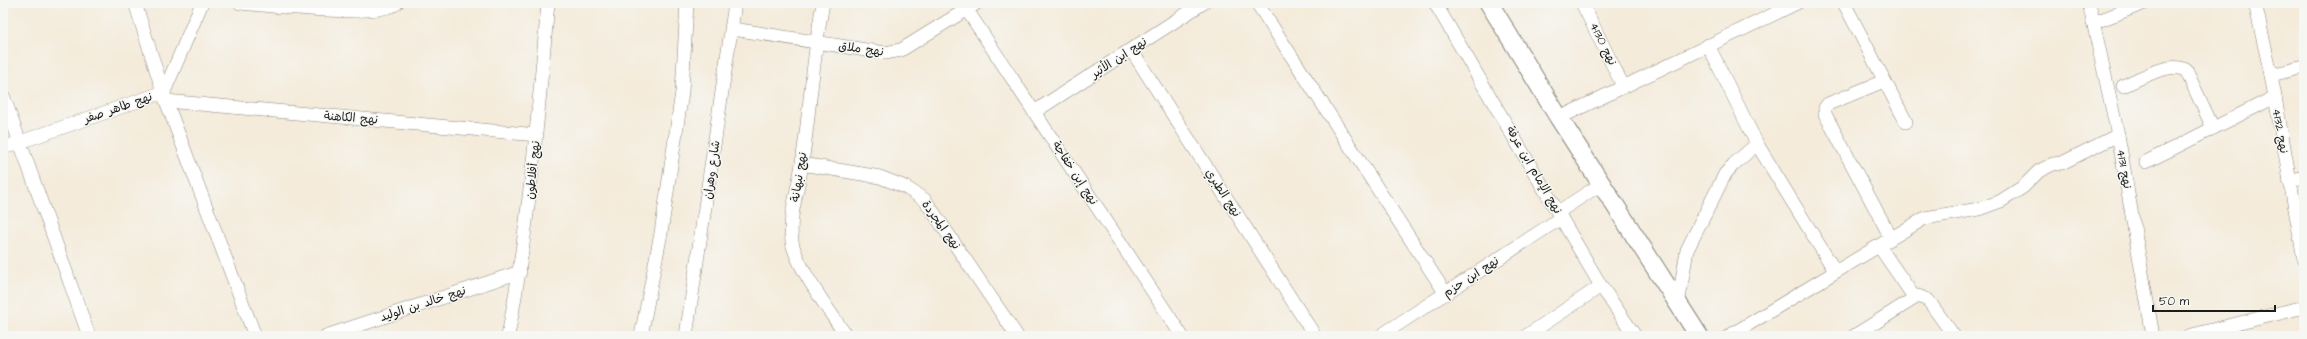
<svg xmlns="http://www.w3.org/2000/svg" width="2307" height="339" viewBox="0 0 2307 339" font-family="'Architects Daughter','Playpen Sans Arabic',sans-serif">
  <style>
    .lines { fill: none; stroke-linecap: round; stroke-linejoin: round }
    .street-casing { stroke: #88847b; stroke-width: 14 }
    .secondary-casing { stroke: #88847b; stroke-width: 20 }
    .street { stroke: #fff; stroke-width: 13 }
    .secondary { stroke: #fff; stroke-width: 18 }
    .labels { text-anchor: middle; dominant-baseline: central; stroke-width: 3; stroke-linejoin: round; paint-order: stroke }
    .street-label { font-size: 12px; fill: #1c1c1c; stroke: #f6f6f2 }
  </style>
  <rect width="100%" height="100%" fill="#f6f6f2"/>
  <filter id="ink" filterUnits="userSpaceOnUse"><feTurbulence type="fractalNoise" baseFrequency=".025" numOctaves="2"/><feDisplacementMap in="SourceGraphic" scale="8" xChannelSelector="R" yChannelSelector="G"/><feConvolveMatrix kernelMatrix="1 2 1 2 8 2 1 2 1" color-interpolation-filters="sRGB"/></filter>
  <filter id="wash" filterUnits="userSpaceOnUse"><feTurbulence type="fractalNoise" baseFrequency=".012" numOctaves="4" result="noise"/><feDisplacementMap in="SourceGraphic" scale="16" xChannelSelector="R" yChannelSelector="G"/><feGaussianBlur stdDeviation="0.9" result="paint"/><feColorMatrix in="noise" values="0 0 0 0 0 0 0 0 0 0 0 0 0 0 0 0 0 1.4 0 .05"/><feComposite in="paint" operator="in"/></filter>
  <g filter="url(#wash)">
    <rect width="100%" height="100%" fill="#f4ebda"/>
  </g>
  <g filter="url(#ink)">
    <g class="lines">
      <defs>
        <g id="street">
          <path d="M135,3L166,101L255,336"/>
          <path d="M240,3C270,5 376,19 397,3"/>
          <path d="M823,3C813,56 810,110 802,163C799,188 788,216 792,241C795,265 832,314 846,336"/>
          <path d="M1257,3L1446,294"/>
          <path d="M1435,3L1601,286L1635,336"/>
          <path d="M1582,3L1623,86"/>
          <path d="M1844,3L1906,122"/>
          <path d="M2089,3L2118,135L2153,336"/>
          <path d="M2255,3L2271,75L2304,259"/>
          <path d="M967,10L1182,336"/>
          <path d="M2093,23L2145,3"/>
          <path d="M733,29L885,53L901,50L977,3"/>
          <path d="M1132,51L1315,336"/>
          <path d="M2271,75L2304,67"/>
          <path d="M1884,81L1828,104L1825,108V114L1891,238"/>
          <path d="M2123,86C2140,79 2168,61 2186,70L2213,128"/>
          <path d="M3,95L89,336"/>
          <path d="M166,101L537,135"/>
          <path d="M1034,112L1203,3"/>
          <path d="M1559,118L1797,3"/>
          <path d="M1757,144L1835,271"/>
          <path d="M3,148L164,92L202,3"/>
          <path d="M2146,162L2275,97"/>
          <path d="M802,164L880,177L905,187L925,200L1017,336"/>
          <path d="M2289,181L2304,177"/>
          <path d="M1558,212L1601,184"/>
          <path d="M1879,246L1914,297"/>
          <path d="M1678,305L1687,250L1725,174L1734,164L1757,144L1708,45"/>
          <path d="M326,336L520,272"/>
          <path d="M508,336C529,226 538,115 548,3"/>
          <path d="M641,336L661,233L682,92L687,3"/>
          <path d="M686,336L735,3"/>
          <path d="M1380,336L1561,218"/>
          <path d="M1526,336L1601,286"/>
          <path d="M1729,336L1925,218L1979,209L2001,201L2023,187L2039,171L2053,164L2062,163L2118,135"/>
          <path d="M1854,336L1918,296L1928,300L1954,336"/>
          <path d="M2188,336L2304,307"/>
        </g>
        <path id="secondary" d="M1489,3L1559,118L1699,336"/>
      </defs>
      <!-- street casing -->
      <use href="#street" class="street-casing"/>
      <!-- secondary casing -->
      <use href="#secondary" class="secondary-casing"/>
      <!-- street -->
      <use href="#street" class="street"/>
      <!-- secondary -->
      <use href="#secondary" class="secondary"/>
    </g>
  </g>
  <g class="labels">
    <!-- street labels -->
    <g class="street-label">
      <text transform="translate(1603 44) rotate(64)">نهج 4130</text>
      <text transform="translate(861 49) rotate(8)">نهج ملاق</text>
      <text transform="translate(1119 58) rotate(-33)">نهج ابن الأثير</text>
      <text transform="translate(118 108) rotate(-19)">نهج طاهر صفر</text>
      <text transform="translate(351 118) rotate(4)">نهج الكاهنة</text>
      <text transform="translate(2280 131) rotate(80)">نهج 4132</text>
      <text transform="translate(2124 169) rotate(80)">نهج 4131</text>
      <text transform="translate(533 170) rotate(-84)">نهج أفلاطون</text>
      <text transform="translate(712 170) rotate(-82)">شارع وهران</text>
      <text transform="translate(1534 170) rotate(60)">نهج الإمام ابن عرفة</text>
      <text transform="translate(1075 173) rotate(57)">نهج إبن خفاجة</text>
      <text transform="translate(799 177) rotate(-81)">نهج نبهانة</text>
      <text transform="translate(1223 193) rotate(57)">نهج الطبري</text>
      <text transform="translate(941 225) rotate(54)">نهج المجردة</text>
      <text transform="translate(1471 277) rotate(-33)">نهج ابن حزم</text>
      <text transform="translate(423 304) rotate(-18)">نهج خالد بن الوليد</text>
    </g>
  </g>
  <!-- margin -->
  <rect width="2307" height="339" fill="none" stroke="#f6f6f2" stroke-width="16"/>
  <!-- scale -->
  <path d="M2153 305v6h122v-6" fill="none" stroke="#1c1c1c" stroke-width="2"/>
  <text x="2159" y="305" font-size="12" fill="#1c1c1c" stroke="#f6f6f2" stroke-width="3" paint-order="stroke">50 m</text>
</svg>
